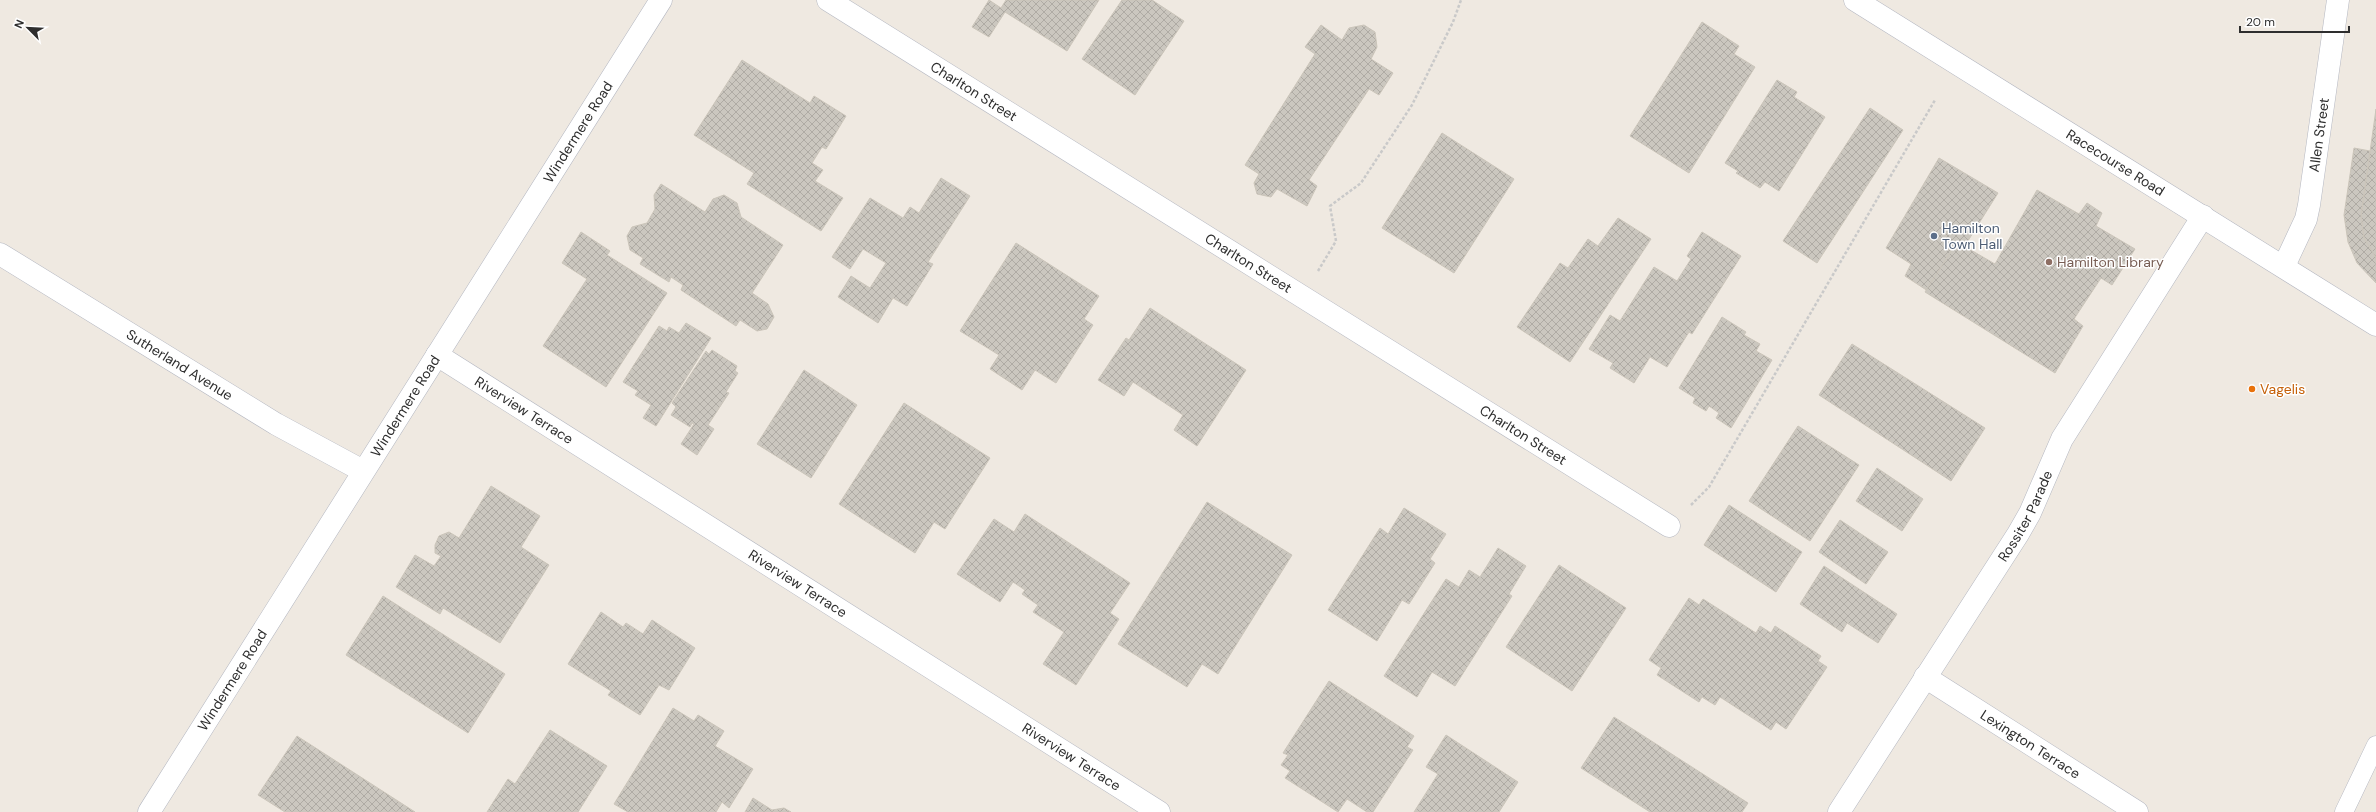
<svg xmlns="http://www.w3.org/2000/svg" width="2376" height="812" viewBox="0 0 2376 812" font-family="'DM Sans',sans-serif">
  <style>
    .building { fill: url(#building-cross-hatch); stroke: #cbc5ba }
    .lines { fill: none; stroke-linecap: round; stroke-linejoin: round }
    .service-casing { stroke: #b4b7c1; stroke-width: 19 }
    .minor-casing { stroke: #b4b7c1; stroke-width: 23 }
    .tertiary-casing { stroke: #b4b7c1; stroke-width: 23 }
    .path { stroke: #c9c9c9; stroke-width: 2.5; stroke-dasharray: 3 2; stroke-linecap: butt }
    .service { stroke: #fff; stroke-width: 18 }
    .minor { stroke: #fff; stroke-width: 22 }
    .tertiary { stroke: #fff; stroke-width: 22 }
    .service-dot { fill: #5c6f8a; stroke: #fff; stroke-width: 1.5 }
    .education-dot { fill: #8d6e63; stroke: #fff; stroke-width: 1.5 }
    .food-dot { fill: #e8710a; stroke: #fff; stroke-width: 1.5 }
    .labels { text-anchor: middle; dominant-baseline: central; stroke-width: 3; stroke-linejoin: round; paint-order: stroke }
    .street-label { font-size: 14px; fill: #2e2e2e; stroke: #fff }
    .service-label { font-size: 14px; fill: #4e5e75; stroke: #fff; text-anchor: start }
    .education-label { font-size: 14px; fill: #785e54; stroke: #fff; text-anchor: start }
    .food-label { font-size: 14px; fill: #c56008; stroke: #fff; text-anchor: start }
  </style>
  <defs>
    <pattern id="building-cross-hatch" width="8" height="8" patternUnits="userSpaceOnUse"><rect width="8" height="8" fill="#cbc7bf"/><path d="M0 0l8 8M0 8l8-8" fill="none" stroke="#afaba4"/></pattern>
  </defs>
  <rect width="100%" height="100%" fill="#efe9e1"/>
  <!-- building -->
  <g class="building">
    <path d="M989,0L1001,8L1006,0H1099L1067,51L1005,12L989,37L972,27Z"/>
    <path d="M1122,0H1152L1184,21L1135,95L1082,59Z"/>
    <path d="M1702,22L1739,46L1734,54L1755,67L1689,173L1630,136Z"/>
    <path d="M1321,25L1342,40L1349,28L1364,25L1375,32L1377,47L1371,59L1393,73L1379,95L1369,89L1309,180L1317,186L1307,206L1277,189L1271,197L1257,194L1254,183L1259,174L1245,165L1315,54L1305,47Z"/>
    <path d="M742,60L810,103L814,96L846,116L826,149L822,147L812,163L823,170L815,181L843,198L821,231L747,184L754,173L694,135Z"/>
    <path d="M1777,80L1797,92L1794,97L1825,117L1779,191L1765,182L1760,188L1736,173L1738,171L1725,163Z"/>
    <path d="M1870,108L1903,130L1817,263L1783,241Z"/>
    <path d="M2376,109V258L2364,238L2361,216Z"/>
    <path d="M1442,133L1514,179L1454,273L1382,228Z"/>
    <path d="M2354,148L2370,151L2361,216L2364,238L2376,258V283L2357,263L2348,242L2344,215Z"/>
    <path d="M1939,158L1998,193L1934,295L1905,276L1911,264L1886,248Z"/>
    <path d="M941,178L970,196L928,262L933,264L907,306L893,298L878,323L838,297L851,276L870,288L886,263L863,249L850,269L832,257L870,198L903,218L910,207L919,213Z"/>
    <path d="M661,184L705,212L713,199L724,195L737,203L741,217L783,245L752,293L768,304L774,317L767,329L757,331L740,320L736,326L681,290L683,285L671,277L669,282L640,264L643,258L630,250L627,236L632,227L647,223L655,209L654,195Z"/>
    <path d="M2037,190L2079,214L2087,203L2102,213L2096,226L2135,249L2112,285L2101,278L2074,319L2083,326L2055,373L1925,292L1957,242L1995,264Z"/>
    <path d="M1618,218L1651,239L1570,362L1517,327L1560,263L1568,268L1588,239L1598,246Z"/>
    <path d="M581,232L610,251L607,255L667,293L606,387L543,346L587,279L562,263Z"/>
    <path d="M1702,232L1741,256L1692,334L1689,332L1667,367L1650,357L1634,383L1610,368L1613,363L1589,349L1610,315L1620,321L1654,267L1677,281L1691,259L1687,256Z"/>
    <path d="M1016,243L1099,296L1084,319L1093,325L1056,383L1035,370L1022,390L990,369L999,355L960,331Z"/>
    <path d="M1150,308L1246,370L1197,446L1174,430L1183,415L1133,382L1124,396L1098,380L1126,338L1129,340Z"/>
    <path d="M1722,317L1746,332L1744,335L1760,344L1756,351L1772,360L1731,428L1716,418L1719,413L1709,406L1706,411L1693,403L1695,398L1679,388Z"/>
    <path d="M686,323L711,338L656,426L643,418L651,405L635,395L638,391L623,382L659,326L667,331L669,327L679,333Z"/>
    <path d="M1852,344L1985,428L1951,481L1819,395Z"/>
    <path d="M712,350L737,366L735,371L738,373L726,392L729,393L708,425L714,429L697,455L681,444L694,424L692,423L690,427L671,415L676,407L672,403L706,351L709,354Z"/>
    <path d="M804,370L857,405L811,478L757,444Z"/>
    <path d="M904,403L990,458L945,529L934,522L915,553L839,504Z"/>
    <path d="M1798,426L1859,465L1810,541L1749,501Z"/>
    <path d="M1877,468L1923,499L1902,531L1856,501Z"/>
    <path d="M491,486L540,516L521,547L549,565L500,643L443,608L440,614L396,587L415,555L434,566L441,556L435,553V545L439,536L449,532L459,538Z"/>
    <path d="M1207,502L1292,555L1218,674L1202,664L1187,687L1118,644Z"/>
    <path d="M1729,505L1802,552L1776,592L1704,545Z"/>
    <path d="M1404,508L1446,534L1430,559L1435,563L1409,604L1402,600L1377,641L1328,610L1380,528L1388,534Z"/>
    <path d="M1025,514L1130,583L1110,613L1119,619L1076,685L1043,664L1064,632L1033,612L1038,605L1022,594L1025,590L1013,582L1000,602L957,574L994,519L1014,532Z"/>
    <path d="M1840,520L1888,552L1866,584L1819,552Z"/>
    <path d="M1498,548L1526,566L1509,594L1512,596L1455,686L1432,672L1417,697L1384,676L1446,579L1459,587L1469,570L1480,577Z"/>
    <path d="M1559,565L1626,608L1572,691L1506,647Z"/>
    <path d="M1824,566L1897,614L1878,643L1847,623L1842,632L1800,604Z"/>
    <path d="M383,596L505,674L468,733L346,655Z"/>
    <path d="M1689,598L1699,605L1703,599L1756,633L1760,626L1771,633L1775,626L1821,656L1818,661L1827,667L1786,729L1776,722L1771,730L1720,697L1715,705L1702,697L1699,702L1657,675L1661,668L1649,660Z"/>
    <path d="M601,612L623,627L626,623L643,634L652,620L695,648L669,690L659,685L640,715L608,695L611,691L568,664Z"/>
    <path d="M1329,681L1414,736L1407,747L1413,750L1373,812H1367L1347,799L1338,812L1285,778L1290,771L1281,765L1288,755L1283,753Z"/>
    <path d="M673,708L694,721L698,715L724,731L715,746L753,769L729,808L722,802L716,812H628L614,804Z"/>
    <path d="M1614,717L1748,803L1742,812H1650L1581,768Z"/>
    <path d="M550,730L607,766L578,812H487L508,779L515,784Z"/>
    <path d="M1446,735L1518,782L1499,812H1414L1438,774L1426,767Z"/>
    <path d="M297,736L415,812H285L258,795Z"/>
    <path d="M753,798L772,810L784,808L791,812H745Z"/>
  </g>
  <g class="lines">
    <defs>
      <path id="service" d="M2344,812L2376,745"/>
      <g id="minor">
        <path id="s1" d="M828,0L1669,526"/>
        <path id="s2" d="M0,254L276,424L363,471"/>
        <path id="s3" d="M2284,266L2306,219L2309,205L2338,0"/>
        <path id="s4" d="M437,355L1159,812"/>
        <path id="s5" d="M1925,677L2137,812"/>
        <path id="s6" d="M149,812L661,0"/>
        <path id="s7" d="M1839,812L2018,534L2030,513L2062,439L2203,216"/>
      </g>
      <g id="tertiary">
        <path id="s8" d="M1855,0L2376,325"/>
      </g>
    </defs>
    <!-- service casing -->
    <use href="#service" class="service-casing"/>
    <!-- minor casing -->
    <use href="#minor" class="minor-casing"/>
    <!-- tertiary casing -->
    <use href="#tertiary" class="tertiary-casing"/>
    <!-- path -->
    <g class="path">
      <path d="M1318,271L1336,241L1330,206L1361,183L1412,105L1453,22L1461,0"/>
      <path d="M1691,505L1709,487L1935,100"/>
    </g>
    <!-- service -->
    <use href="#service" class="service"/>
    <!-- minor -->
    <use href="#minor" class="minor"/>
    <!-- tertiary -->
    <use href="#tertiary" class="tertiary"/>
  </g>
  <!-- markers -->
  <circle class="service-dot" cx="1934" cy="236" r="4"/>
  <circle class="education-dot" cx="2049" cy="262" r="4"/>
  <circle class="food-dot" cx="2252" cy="389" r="4"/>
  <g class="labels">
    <!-- street labels -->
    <g class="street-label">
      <text stroke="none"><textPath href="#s1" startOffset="172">Charlton Street</textPath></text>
      <text stroke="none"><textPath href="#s6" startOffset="804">Windermere Road</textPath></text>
      <text stroke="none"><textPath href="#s3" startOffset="137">Allen Street</textPath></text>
      <text stroke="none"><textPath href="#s8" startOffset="307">Racecourse Road</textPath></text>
      <text stroke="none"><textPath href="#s1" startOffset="496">Charlton Street</textPath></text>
      <text stroke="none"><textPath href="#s2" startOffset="211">Sutherland Avenue</textPath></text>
      <text stroke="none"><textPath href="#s6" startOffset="480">Windermere Road</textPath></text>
      <text stroke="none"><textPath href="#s4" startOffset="103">Riverview Terrace</textPath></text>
      <text stroke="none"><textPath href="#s1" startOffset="820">Charlton Street</textPath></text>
      <text stroke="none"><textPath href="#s7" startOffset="350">Rossiter Parade</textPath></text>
      <text stroke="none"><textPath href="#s4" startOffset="427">Riverview Terrace</textPath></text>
      <text stroke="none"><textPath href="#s6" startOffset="156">Windermere Road</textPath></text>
      <text stroke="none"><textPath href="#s5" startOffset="125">Lexington Terrace</textPath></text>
      <text stroke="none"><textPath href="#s4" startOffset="751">Riverview Terrace</textPath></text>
    </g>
    <!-- service labels -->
    <g class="service-label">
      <text x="1942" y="228">Hamilton<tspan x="1942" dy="16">Town Hall</tspan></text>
    </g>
    <!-- education labels -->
    <g class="education-label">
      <text x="2057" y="262">Hamilton Library</text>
    </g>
    <!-- food labels -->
    <g class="food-label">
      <text x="2260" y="389">Vagelis</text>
    </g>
  </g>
  <!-- north arrow -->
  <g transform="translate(28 28) rotate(294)" stroke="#ffffff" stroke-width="3" paint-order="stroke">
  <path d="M0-3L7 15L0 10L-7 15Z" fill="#2e2e2e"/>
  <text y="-6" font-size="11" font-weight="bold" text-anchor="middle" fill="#2e2e2e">N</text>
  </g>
  <!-- scale -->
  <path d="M2240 26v6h109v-6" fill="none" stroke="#2e2e2e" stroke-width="2"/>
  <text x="2246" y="26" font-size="12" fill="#2e2e2e" stroke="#ffffff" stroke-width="3" paint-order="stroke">20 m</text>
</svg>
